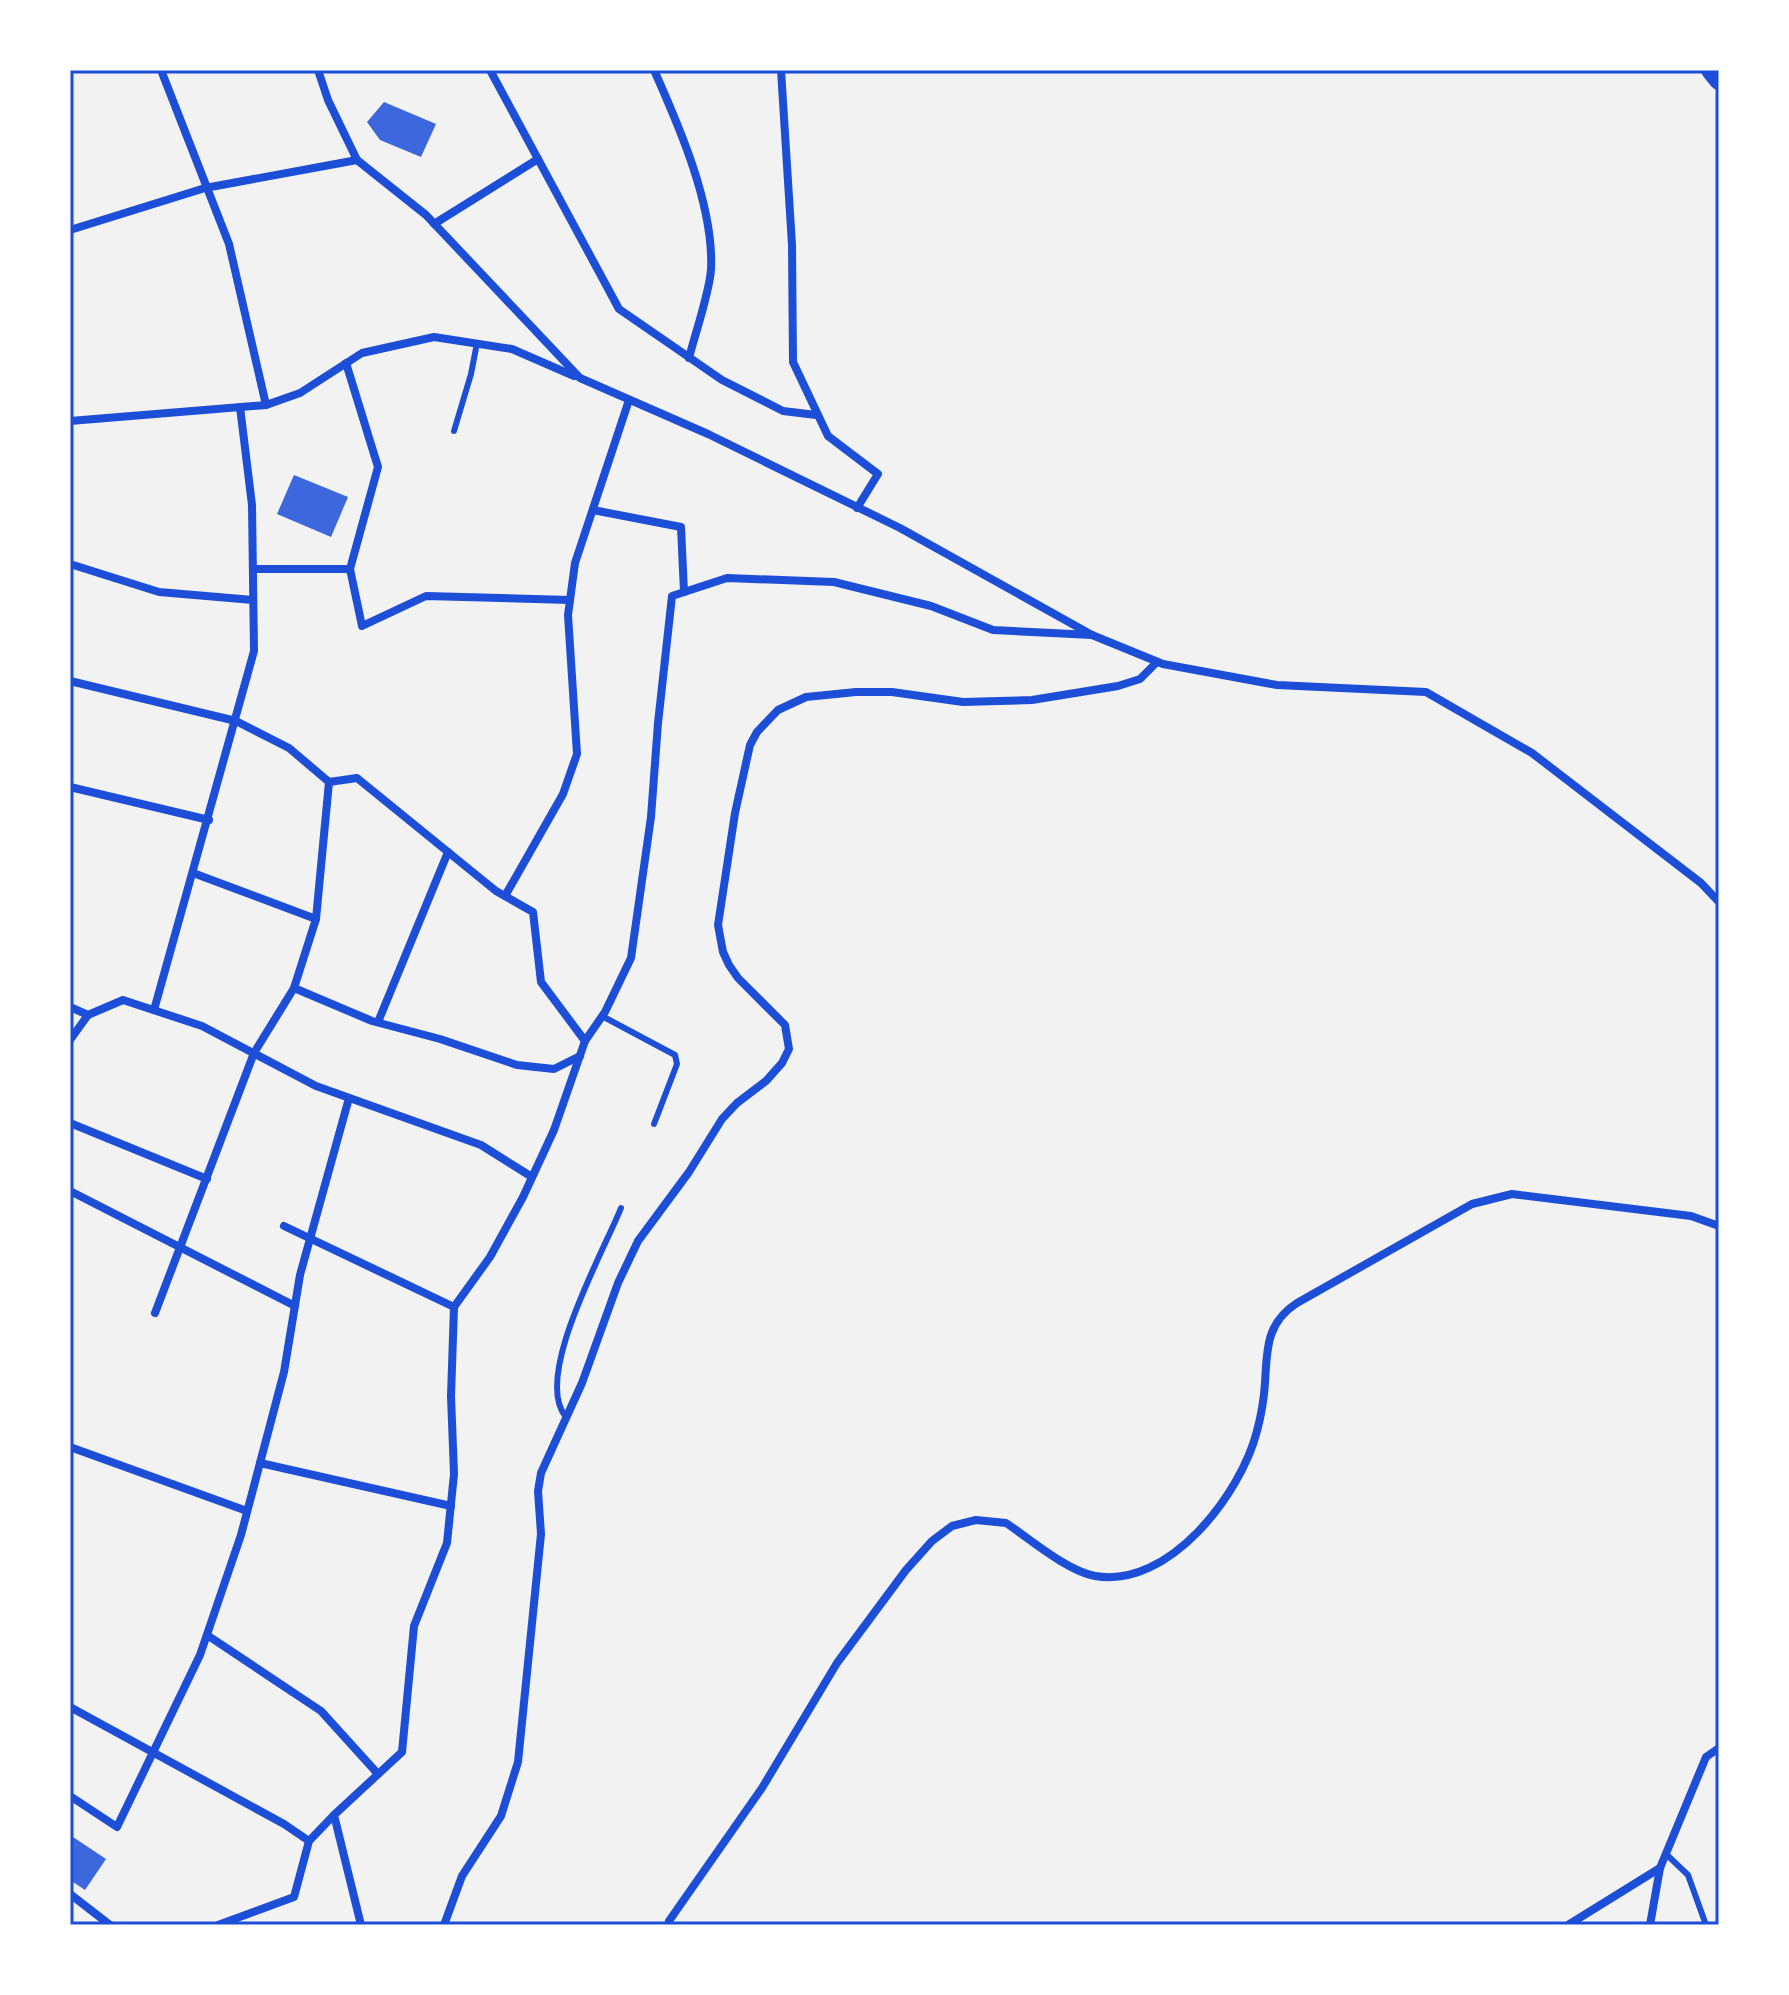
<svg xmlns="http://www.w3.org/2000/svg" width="1789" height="1995" viewBox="0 0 1789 1995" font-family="Poppins,sans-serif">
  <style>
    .building { fill: #3d67dc }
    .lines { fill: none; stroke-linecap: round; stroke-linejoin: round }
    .service { stroke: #1d4ed8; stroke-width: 6 }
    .minor { stroke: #1d4ed8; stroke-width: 8 }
    .trunk { stroke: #1d4ed8; stroke-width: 20 }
    .neatline { fill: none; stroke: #1d4ed8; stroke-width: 3 }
  </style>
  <rect width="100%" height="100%" fill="#f2f2f2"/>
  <!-- building -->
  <g class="building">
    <path d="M384,102L436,124L421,157L380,140L367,122Z"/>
    <path d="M294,475L348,497L331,537L277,514Z"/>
    <path d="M70,1835L106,1859L85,1890L70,1880Z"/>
  </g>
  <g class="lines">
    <!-- service -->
    <g class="service">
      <path d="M454,431L471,374L477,343"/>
      <path d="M602,1016L675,1055L677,1064L654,1124"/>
      <path d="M566,1417C532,1378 604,1251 621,1208"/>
      <path d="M1666,1854L1688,1875L1706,1925"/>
    </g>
    <!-- minor -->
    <g class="minor">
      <path d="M161,70L229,244L266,405"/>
      <path d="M318,70L328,100L357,160L426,215L580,378L708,434L900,528L1092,635L1163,664L1277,685L1426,692L1532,753L1701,883L1719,902"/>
      <path d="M490,70L619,309L722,380L783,411L816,415"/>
      <path d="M654,70C679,126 714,206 711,269C710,291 695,334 689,358"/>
      <path d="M781,70L792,245L793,362L828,436L878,474L857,508"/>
      <path d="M434,224L538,159"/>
      <path d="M70,230L205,188L357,160"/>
      <path d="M346,363L378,467L350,569L362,626L426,596L570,600"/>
      <path d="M70,421L266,405L300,393L362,353L434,337L512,349L574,376"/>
      <path d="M593,510L681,527L684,592"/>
      <path d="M70,564L159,592L253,600"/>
      <path d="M253,569H350"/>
      <path d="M70,681L236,721L289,748L329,782L357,778L496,891L533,912L541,982L585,1041"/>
      <path d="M70,787L209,820"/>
      <path d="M193,873L316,919"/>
      <path d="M505,896L563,794L577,754L568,615L575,563L629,400"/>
      <path d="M294,988L372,1021L440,1039L517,1065L554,1069L580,1056"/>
      <path d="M70,1007L88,1015"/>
      <path d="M154,1010L254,651L252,505L240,407"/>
      <path d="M378,1022L448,852"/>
      <path d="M70,1040L88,1015L123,1000L202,1026L316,1086L481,1145L532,1177"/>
      <path d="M70,1123L207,1179"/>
      <path d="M70,1191L295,1306"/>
      <path d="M284,1226L454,1307"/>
      <path d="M155,1313L254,1053L294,988L316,919L329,782"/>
      <path d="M70,1447L247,1511"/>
      <path d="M260,1463L451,1506"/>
      <path d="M207,1635L321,1711L378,1774"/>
      <path d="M70,1707L284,1824L309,1841"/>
      <path d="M70,1796L117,1827L200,1655L241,1535L284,1372L300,1275L349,1098"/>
      <path d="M70,1894L110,1925"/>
      <path d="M669,1921L762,1788L837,1663L906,1570L932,1541L952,1526L976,1520L1006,1523C1030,1539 1067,1571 1095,1576C1169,1589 1241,1494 1257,1431C1261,1416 1264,1399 1265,1383C1267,1349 1266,1323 1297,1303L1472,1204L1512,1194L1691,1216L1719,1226"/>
      <path d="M218,1925L294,1897L309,1841L334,1815"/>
      <path d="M361,1925L334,1815L402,1752L414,1626L447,1543L454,1474L451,1396L454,1307L490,1257L523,1197L554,1130L585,1041L605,1012L631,958L651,817L658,723L672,596L727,578L834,582L931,606L993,630L1092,635"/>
      <path d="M444,1925L462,1876L501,1816L518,1762L541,1534L538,1491L541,1473L582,1383L618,1283L638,1241L689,1172L722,1119L737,1103L766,1081L782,1063L789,1049L785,1025L738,978L729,965L723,952L718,925L735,813L750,745L757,732L778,710L806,697L856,692H892L963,702L1032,700L1118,686L1140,679L1157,662"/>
      <path d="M1568,1925L1660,1868"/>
      <path d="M1650,1925L1660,1868L1706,1757L1719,1748"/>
    </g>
    <!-- trunk -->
    <path class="trunk" d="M1711,70L1719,80"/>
  </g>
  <!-- border -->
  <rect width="1789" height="1995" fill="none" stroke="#ffffff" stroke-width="144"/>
  <rect x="72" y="72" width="1645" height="1851" class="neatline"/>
</svg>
